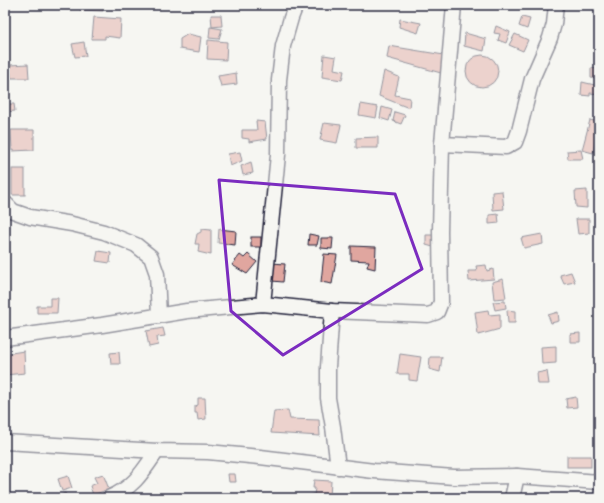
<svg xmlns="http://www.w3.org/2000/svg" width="604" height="503" viewBox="0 0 604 503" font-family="Kalam,sans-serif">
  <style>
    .building { fill: #e0a69f; stroke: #22223b }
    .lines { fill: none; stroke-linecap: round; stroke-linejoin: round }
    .minor-casing { stroke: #22223b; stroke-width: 17 }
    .minor { stroke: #f6f6f2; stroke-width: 14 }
    .marked { fill: none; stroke: #7b2cbf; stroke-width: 3; stroke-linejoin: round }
  </style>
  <rect width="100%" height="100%" fill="#f6f6f2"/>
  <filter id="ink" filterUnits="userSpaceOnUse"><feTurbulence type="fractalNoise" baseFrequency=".025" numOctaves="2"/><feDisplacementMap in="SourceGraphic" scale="8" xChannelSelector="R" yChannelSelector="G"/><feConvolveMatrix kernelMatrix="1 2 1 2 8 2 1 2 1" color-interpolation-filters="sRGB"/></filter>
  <g filter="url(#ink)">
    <!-- building -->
    <g class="building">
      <path d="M81,5H103V11L80,10Z"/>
      <path d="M233,5H249L248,8Z"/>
      <path d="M211,15H221L222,26L212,27Z"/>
      <path d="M94,17L121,19L120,38L105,36V39H92Z"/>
      <path d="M522,17L530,19L527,29L519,26Z"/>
      <path d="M400,19L421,23L418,33L399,27Z"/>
      <path d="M496,26L510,32L506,43L498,40L500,34L494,33Z"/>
      <path d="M210,27L222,29L219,39L209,38Z"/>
      <path d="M465,33L486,39L484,51L464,46Z"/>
      <path d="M188,34L201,37L199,52L180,49V39Z"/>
      <path d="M515,34L528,40L523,51L509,45Z"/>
      <path d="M208,40L227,42L226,60L207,59Z"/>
      <path d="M84,42L86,56L75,57L72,44Z"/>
      <path d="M389,46L444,55L441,73L387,58Z"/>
      <path d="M324,55L336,57L334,69L344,71L342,80L322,77Z"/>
      <circle cx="482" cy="71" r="16"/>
      <path d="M28,64L29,78H11L10,65Z"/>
      <path d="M591,68L599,69V79L591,78Z"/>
      <path d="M384,71L399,77L395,95L410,98L409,108L379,96Z"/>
      <path d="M236,73L237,84L221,86L218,76Z"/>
      <path d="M582,82L599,86V94L590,93V96L581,95Z"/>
      <path d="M5,104H14L15,111L5,112Z"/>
      <path d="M361,104L378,107L376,118L359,115Z"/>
      <path d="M382,107L392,110L389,121L380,118Z"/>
      <path d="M395,112L405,115L401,124L393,121Z"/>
      <path d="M590,120L599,122L593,153L582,150Z"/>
      <path d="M256,121L265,122L267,139L249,142V139L242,138V130H257Z"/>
      <path d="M324,123L341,125L337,143L320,140Z"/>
      <path d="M11,130H34V150L12,151Z"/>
      <path d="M378,137V148H356V138Z"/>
      <path d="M581,150L583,159H568L567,151Z"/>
      <path d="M240,152L242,161L230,166L228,154Z"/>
      <path d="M251,162L253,173L243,175L241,166Z"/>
      <rect x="12" y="169" width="13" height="26"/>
      <path d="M587,190V208L576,207L575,191Z"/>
      <path d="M502,191L504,209L493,210L492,192Z"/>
      <path d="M498,214L499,223L489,224V215Z"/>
      <path d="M576,219H589V233L578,234Z"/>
      <path d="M201,229L211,230V255L198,252L199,244H195L197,234L201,232Z"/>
      <path d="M219,229L236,231L235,245L218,243Z"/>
      <path d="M309,234L319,236L317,245H308Z"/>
      <path d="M542,234L543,244L524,248L521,238Z"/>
      <path d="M426,235H433V247L426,245Z"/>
      <rect x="251" y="237" width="10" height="10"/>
      <path d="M321,238H333L332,249L321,248Z"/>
      <path d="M351,246L376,247L375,269L367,267L369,261L351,260Z"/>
      <path d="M98,251L111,253L110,263L96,261Z"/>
      <path d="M248,254L257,262L247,274L232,265L240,255L244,258Z"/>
      <path d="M324,254L337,255L332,284L321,282Z"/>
      <path d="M272,263L285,264L283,282L272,281Z"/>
      <path d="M486,265L487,271L493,269L494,279L469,281L468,271H477L476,266Z"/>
      <path d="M571,272L575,282L564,284L560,275Z"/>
      <path d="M503,279L506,298L494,299L492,282Z"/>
      <path d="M599,279V288H596L595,280Z"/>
      <path d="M50,298H58L57,313H37V306H50Z"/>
      <path d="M505,301L506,308L495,310L493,302Z"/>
      <path d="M488,310L489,315L500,314V329L478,335L475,312Z"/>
      <path d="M507,310L515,311V323H508Z"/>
      <path d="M558,312L559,321L551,323L548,315Z"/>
      <path d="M163,328L165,336L157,337L158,345L149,347L146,331Z"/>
      <path d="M580,333V342H570V334Z"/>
      <path d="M556,346V363L542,364L541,347Z"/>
      <path d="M24,351L25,373L5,375V354Z"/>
      <path d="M119,352L120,364H111L110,353Z"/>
      <path d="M400,354L421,357L417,381L409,380V374H397Z"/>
      <path d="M430,357H442L440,372L429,369Z"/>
      <path d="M547,371L549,384H538L537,373Z"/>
      <path d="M576,397L577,407L567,408L566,399Z"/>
      <path d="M198,398H205L206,419L198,420L197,413H195V406L198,405Z"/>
      <path d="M288,410L290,419L319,420L320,436L271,433L274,411Z"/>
      <rect x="567" y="456" width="24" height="11"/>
      <path d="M103,474L109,489L93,495L90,486L97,483L94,477Z"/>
      <path d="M228,474H235L236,482H229Z"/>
      <path d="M68,476L72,488L62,491L58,479Z"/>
      <path d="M314,480L331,481L330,498H311L312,494L314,495L315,488H313Z"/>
      <path d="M65,493L68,498H57V497Z"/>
      <path d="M200,495V498H188Z"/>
    </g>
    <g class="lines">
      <defs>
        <g id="minor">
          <path d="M442,144L506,147L515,142L519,131L532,79L550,38L554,24L556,5"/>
          <path d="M5,203L13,211L30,217L72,224L104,232L136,245L151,257L157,274L159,316"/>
          <path d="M263,304L278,155L279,80L283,46L291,18L296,5"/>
          <path d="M332,311L328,367V398L333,427L338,467"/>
          <path d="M5,338L102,325L187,311L263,304L332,311L428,315L437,312L441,302L440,231L442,144L454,5"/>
          <path d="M5,442L157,451L208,452L260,457L374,471L454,477L517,476L599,482"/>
          <path d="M109,498C134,487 142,473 157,451"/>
          <path d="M512,498L517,476"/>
        </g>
      </defs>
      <!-- minor casing -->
      <use href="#minor" class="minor-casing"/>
      <!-- minor -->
      <use href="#minor" class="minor"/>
    </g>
  </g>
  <!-- marked area -->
  <path d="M0 0H604V503H0ZM219,180L395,194L422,269L283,355L231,311Z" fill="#f6f6f2" fill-opacity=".55" fill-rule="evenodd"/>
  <path class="marked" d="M219,180L395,194L422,269L283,355L231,311Z"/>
  <!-- margin -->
  <rect width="604" height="503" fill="none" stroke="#f6f6f2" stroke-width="20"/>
  <rect x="10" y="10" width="584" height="483" fill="none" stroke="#22223b" stroke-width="1.5" filter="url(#ink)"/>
</svg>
